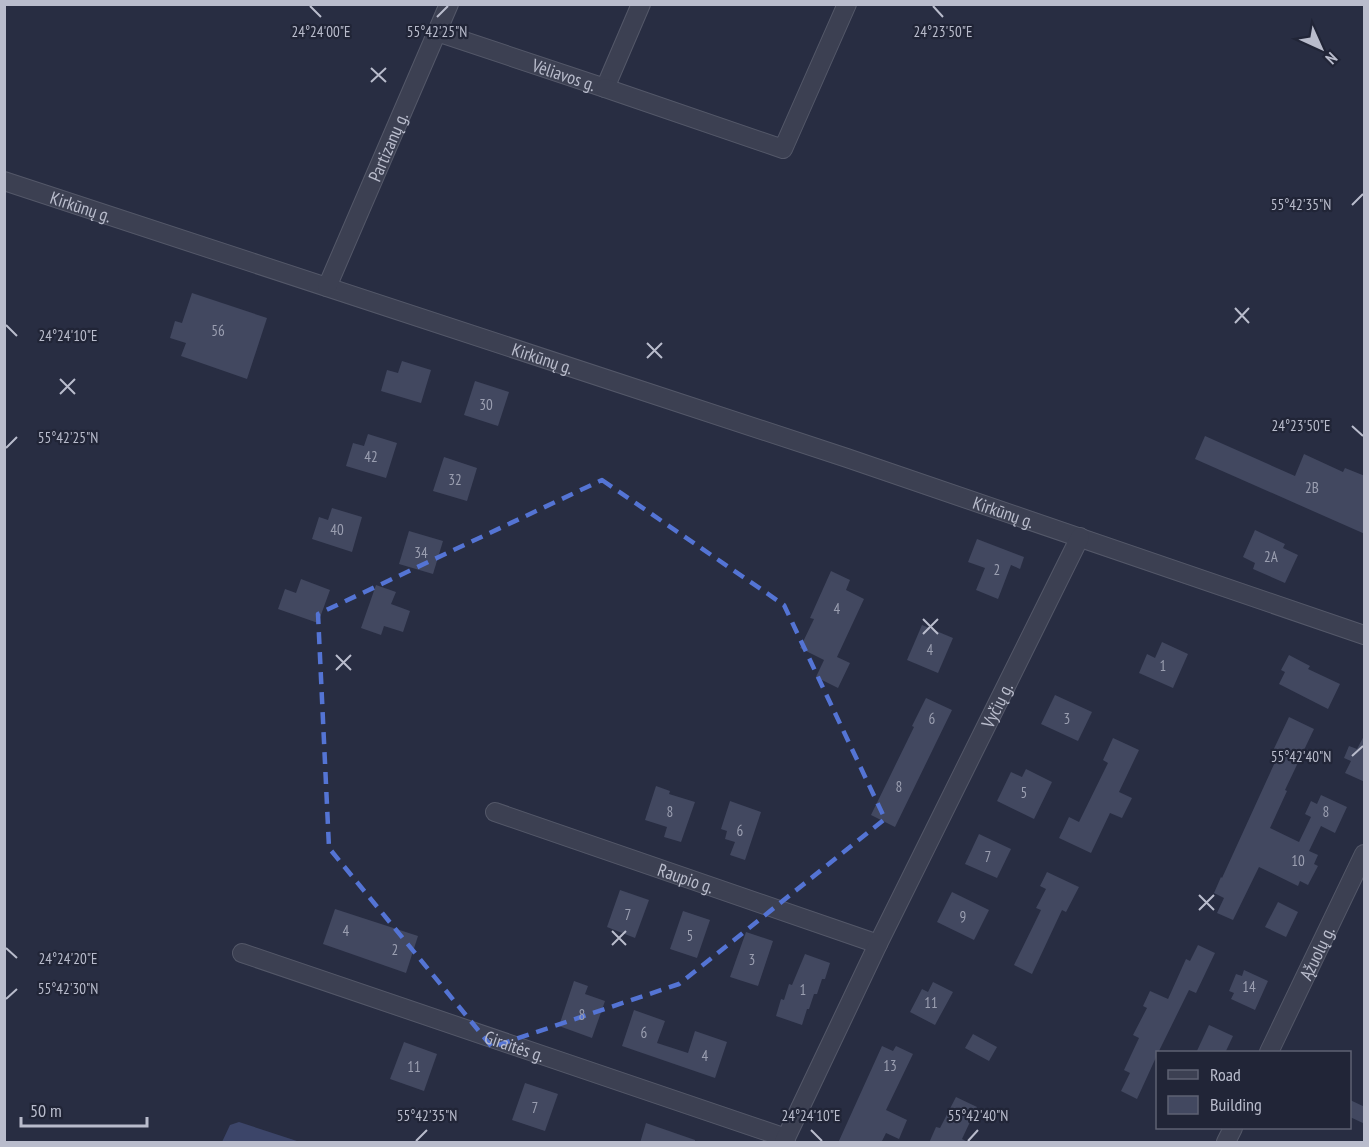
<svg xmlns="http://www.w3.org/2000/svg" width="1369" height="1147" viewBox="0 0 1369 1147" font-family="'PT Sans Narrow',sans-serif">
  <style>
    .water { fill: #3c4569 }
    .building { fill: #424860 }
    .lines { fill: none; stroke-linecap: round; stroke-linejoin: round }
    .minor-casing { stroke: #545869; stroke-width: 20 }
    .minor { stroke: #3c4052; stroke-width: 18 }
    .marked { fill: none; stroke: #5474d4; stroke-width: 4.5; stroke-dasharray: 12 8; stroke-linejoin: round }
    .ticks { fill: none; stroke: #b9bccc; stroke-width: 2 }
    .labels { text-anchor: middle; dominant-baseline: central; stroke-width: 4.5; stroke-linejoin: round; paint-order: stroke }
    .number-label { font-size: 15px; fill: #9b9fb1 }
    .street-label { font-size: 18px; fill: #b9bccc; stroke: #212537 }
    .ticks-label { font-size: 15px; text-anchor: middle; fill: #b9bccc; stroke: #212537; stroke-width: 4.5; stroke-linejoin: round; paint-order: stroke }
  </style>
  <rect width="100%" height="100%" fill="#282d42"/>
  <!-- water -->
  <path class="water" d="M239,1122L300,1142H301H222L230,1125Z"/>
  <!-- building -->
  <g class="building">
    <path d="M192,293L267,318L247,379L181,356L186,343L170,338L175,321L182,323Z"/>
    <path d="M402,361L431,370L421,403L381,391L387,370L398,373Z"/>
    <path d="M475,381L509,392L498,426L464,415Z"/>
    <path d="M368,434L397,443L386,478L346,466L353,443L364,446Z"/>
    <path d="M1205,436L1295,476L1304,454L1343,472L1345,468L1365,476V534L1195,459Z"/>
    <path d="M444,457L477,468L467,501L433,491Z"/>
    <path d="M332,508L362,517L352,552L312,539L319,517L328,520Z"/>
    <path d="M1255,530L1285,544L1283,548L1298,555L1285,583L1253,569L1255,563L1243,557Z"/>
    <path d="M409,531L443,541L433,574L399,564Z"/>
    <path d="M977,539L1024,557L1020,569L1011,565L998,599L976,590L985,568L968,562Z"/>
    <path d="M831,571L850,580L846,590L864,599L837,657L850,663L838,688L816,677L824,660L800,648L814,619L810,618Z"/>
    <path d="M301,579L330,590L318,623L278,609L285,589L296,593Z"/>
    <path d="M376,585L396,592L391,604L410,611L403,632L384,626L381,635L361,628Z"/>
    <path d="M922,625L953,638L938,673L907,660Z"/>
    <path d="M1162,642L1188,654L1173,688L1139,673L1147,654L1155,658Z"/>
    <path d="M1289,655L1310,666L1308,669L1340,684L1328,709L1279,684L1285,672L1281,670Z"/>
    <path d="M1055,695L1092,712L1078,741L1041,724Z"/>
    <path d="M926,698L952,710L895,827L871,815L914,727L912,726Z"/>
    <path d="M1289,717L1314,729L1285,790L1287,791L1270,828L1299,842L1311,817L1305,814L1311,801L1317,804L1321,795L1347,807L1335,833L1321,826L1309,851L1318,855L1314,864L1318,866L1308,885L1300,881L1298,886L1259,867L1233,920L1217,913L1224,898L1214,893L1221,877L1222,878L1276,760L1270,757Z"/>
    <path d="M1365,734V782L1345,773L1351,761L1344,758L1349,746L1357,749Z"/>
    <path d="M1113,738L1139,750L1119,792L1132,798L1122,818L1110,813L1091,853L1059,838L1069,817L1079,822L1108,763L1103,760Z"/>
    <path d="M1026,769L1052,782L1034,819L997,801L1011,772L1022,777Z"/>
    <path d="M656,786L670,791L669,794L695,802L681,842L664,837L667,827L645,820Z"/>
    <path d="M730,801L761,812L745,860L730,855L735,842L725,839L727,831L721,829Z"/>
    <path d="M979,834L1011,849L997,878L965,864Z"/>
    <path d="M1047,872L1079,887L1066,912L1062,910L1032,974L1014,965L1041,910L1036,908L1046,889L1040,886Z"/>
    <path d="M620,890L649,900L635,938L607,927Z"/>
    <path d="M952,892L989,910L974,940L937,922Z"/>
    <path d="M1278,902L1298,912L1286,937L1265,927Z"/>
    <path d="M335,909L418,936L406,973L323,944Z"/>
    <path d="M683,911L710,920L697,958L670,949Z"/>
    <path d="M746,932L773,941L758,986L730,977Z"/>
    <path d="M1198,945L1215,953L1196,993L1189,990L1158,1053L1137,1099L1121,1091L1130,1073L1124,1070L1139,1038L1133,1035L1147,1008L1143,1006L1150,991L1168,999L1186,959L1190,961Z"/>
    <path d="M805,954L830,963L825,979H822L817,994H814L809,1009H807L802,1025L776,1016L781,999L784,1000L789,984L792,985Z"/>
    <path d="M1244,970L1268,981L1255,1010L1231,999L1234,993L1229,991L1236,974L1242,976Z"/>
    <path d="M574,981L588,986L585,994L605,1001L592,1038L559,1026Z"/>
    <path d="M933,982L953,992L935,1025L910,1012L922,989L928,992Z"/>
    <path d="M634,1010L665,1021L657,1043L688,1053L695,1031L727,1042L715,1078L622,1046Z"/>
    <path d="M1209,1025L1233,1036L1225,1053H1196Z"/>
    <path d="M973,1034L997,1047L989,1061L965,1048Z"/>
    <path d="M404,1042L437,1054L424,1091L390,1079Z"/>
    <path d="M882,1046L893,1051L896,1046L913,1054L886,1110L907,1120L899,1139L886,1133L881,1143H838Z"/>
    <path d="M525,1083L558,1094L545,1131L512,1120Z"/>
    <path d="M956,1097L977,1107L962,1139L970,1143H929L936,1127L940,1128Z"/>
    <path d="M1350,1100L1365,1107V1124L1350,1117Z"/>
    <path d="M646,1123L695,1140V1143H640Z"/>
  </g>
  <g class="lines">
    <defs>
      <g id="minor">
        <path id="s1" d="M437,32L605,88L641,4"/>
        <path d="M605,88L783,149L847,4"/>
        <path id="s2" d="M4,181L847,458L1364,635"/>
        <path id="s3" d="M327,287L449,4"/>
        <path id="s4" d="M495,812L878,944"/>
        <path id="s5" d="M242,953L786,1138"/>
        <path id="s6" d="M1269,1052L1364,854"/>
        <path id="s7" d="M784,1142L878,944L1080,537"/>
        <path d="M1226,1142L1233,1128"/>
      </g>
    </defs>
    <!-- minor casing -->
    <use href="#minor" class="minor-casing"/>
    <!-- minor -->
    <use href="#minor" class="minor"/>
  </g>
  <!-- marked area -->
  <path class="marked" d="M602,480L784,605L885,819L679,984L492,1047L329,848L318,614Z"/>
  <!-- ticks -->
  <path class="ticks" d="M310,6L321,17M933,6L943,17M437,17L448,6M371,68L386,82M371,82L386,68M1352,205L1363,194M1235,308L1249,323M1235,323L1249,308M6,325L17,336M647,343L662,358M647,358L662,343M60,379L75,394M60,394L75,379M1352,426L1363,436M6,448L17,437M923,619L938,634M923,634L938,619M336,655L351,670M336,670L351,655M1352,756L1363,746M1199,895L1214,910M1199,910L1214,895M612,931L626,945M612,945L626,931M6,948L17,958M6,999L17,989M811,1130L822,1141M416,1141L427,1130M968,1141L978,1130"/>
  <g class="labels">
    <!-- number labels -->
    <g class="number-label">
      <text x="218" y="330">56</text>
      <text x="486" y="404">30</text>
      <text x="371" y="456">42</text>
      <text x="455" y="479">32</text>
      <text x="1312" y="487">2B</text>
      <text x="337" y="529">40</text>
      <text x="421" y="552">34</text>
      <text x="1271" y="556">2A</text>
      <text x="997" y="569">2</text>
      <text x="837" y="608">4</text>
      <text x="930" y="649">4</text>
      <text x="1163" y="665">1</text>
      <text x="932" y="718">6</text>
      <text x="1067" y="718">3</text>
      <text x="899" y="786">8</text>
      <text x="1024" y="792">5</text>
      <text x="670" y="811">8</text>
      <text x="1326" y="811">8</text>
      <text x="740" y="830">6</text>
      <text x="988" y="856">7</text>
      <text x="1298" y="860">10</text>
      <text x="628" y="914">7</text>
      <text x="963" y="916">9</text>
      <text x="346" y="930">4</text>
      <text x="690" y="935">5</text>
      <text x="395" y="949">2</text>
      <text x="752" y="959">3</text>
      <text x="1249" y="986">14</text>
      <text x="803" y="989">1</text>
      <text x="931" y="1002">11</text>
      <text x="582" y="1014">8</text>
      <text x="644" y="1032">6</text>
      <text x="705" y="1055">4</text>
      <text x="890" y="1065">13</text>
      <text x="414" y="1066">11</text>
      <text x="535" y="1107">7</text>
    </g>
    <!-- street labels -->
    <g class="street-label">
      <text stroke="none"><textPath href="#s1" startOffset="134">Vėliavos g.</textPath></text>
      <text stroke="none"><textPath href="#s3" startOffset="153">Partizanų g.</textPath></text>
      <text stroke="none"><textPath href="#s2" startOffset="81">Kirkūnų g.</textPath></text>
      <text stroke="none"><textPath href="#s2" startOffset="567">Kirkūnų g.</textPath></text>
      <text stroke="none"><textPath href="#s2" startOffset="1053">Kirkūnų g.</textPath></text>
      <text stroke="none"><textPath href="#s7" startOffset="486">Vyčių g.</textPath></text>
      <text stroke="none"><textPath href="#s4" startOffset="202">Raupio g.</textPath></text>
      <text stroke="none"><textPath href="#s6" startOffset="110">Ąžuolų g.</textPath></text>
      <text stroke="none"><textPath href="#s5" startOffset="288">Giraitės g.</textPath></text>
    </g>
  </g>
  <g class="ticks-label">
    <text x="321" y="37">24°24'00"E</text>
    <text x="437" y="37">55°42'25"N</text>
    <text x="943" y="37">24°23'50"E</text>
    <text x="1301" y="210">55°42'35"N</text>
    <text x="68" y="341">24°24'10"E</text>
    <text x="1301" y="431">24°23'50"E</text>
    <text x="68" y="443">55°42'25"N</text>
    <text x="1301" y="762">55°42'40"N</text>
    <text x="68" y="964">24°24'20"E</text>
    <text x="68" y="994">55°42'30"N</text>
    <text x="427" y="1121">55°42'35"N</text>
    <text x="811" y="1121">24°24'10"E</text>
    <text x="978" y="1121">55°42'40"N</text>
  </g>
  <!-- border -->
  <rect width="1369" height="1147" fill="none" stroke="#b9bccc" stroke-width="12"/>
  <!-- legend -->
  <rect x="1156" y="1051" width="195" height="78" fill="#212537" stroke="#5e6173" stroke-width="1.5"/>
  <rect x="1168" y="1070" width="30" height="9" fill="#3c4052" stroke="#5e6173" stroke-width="1.5"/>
  <text x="1210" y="1081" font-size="18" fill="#b9bccc">Road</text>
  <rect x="1168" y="1096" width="30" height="18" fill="#424860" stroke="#5e6173" stroke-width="1.5"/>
  <text x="1210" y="1111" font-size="18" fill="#b9bccc">Building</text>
  <!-- north arrow -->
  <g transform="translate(1321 48) rotate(135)" stroke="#212537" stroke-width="4.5" paint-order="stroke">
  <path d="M0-4.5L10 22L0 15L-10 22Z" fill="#b9bccc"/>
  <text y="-9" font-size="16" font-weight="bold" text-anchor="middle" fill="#b9bccc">N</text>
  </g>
  <!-- scale -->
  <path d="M21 1117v9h126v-9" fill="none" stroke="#b9bccc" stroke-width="3"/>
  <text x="30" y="1117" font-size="18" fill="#b9bccc" stroke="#212537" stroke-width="4.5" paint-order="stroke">50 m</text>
</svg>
